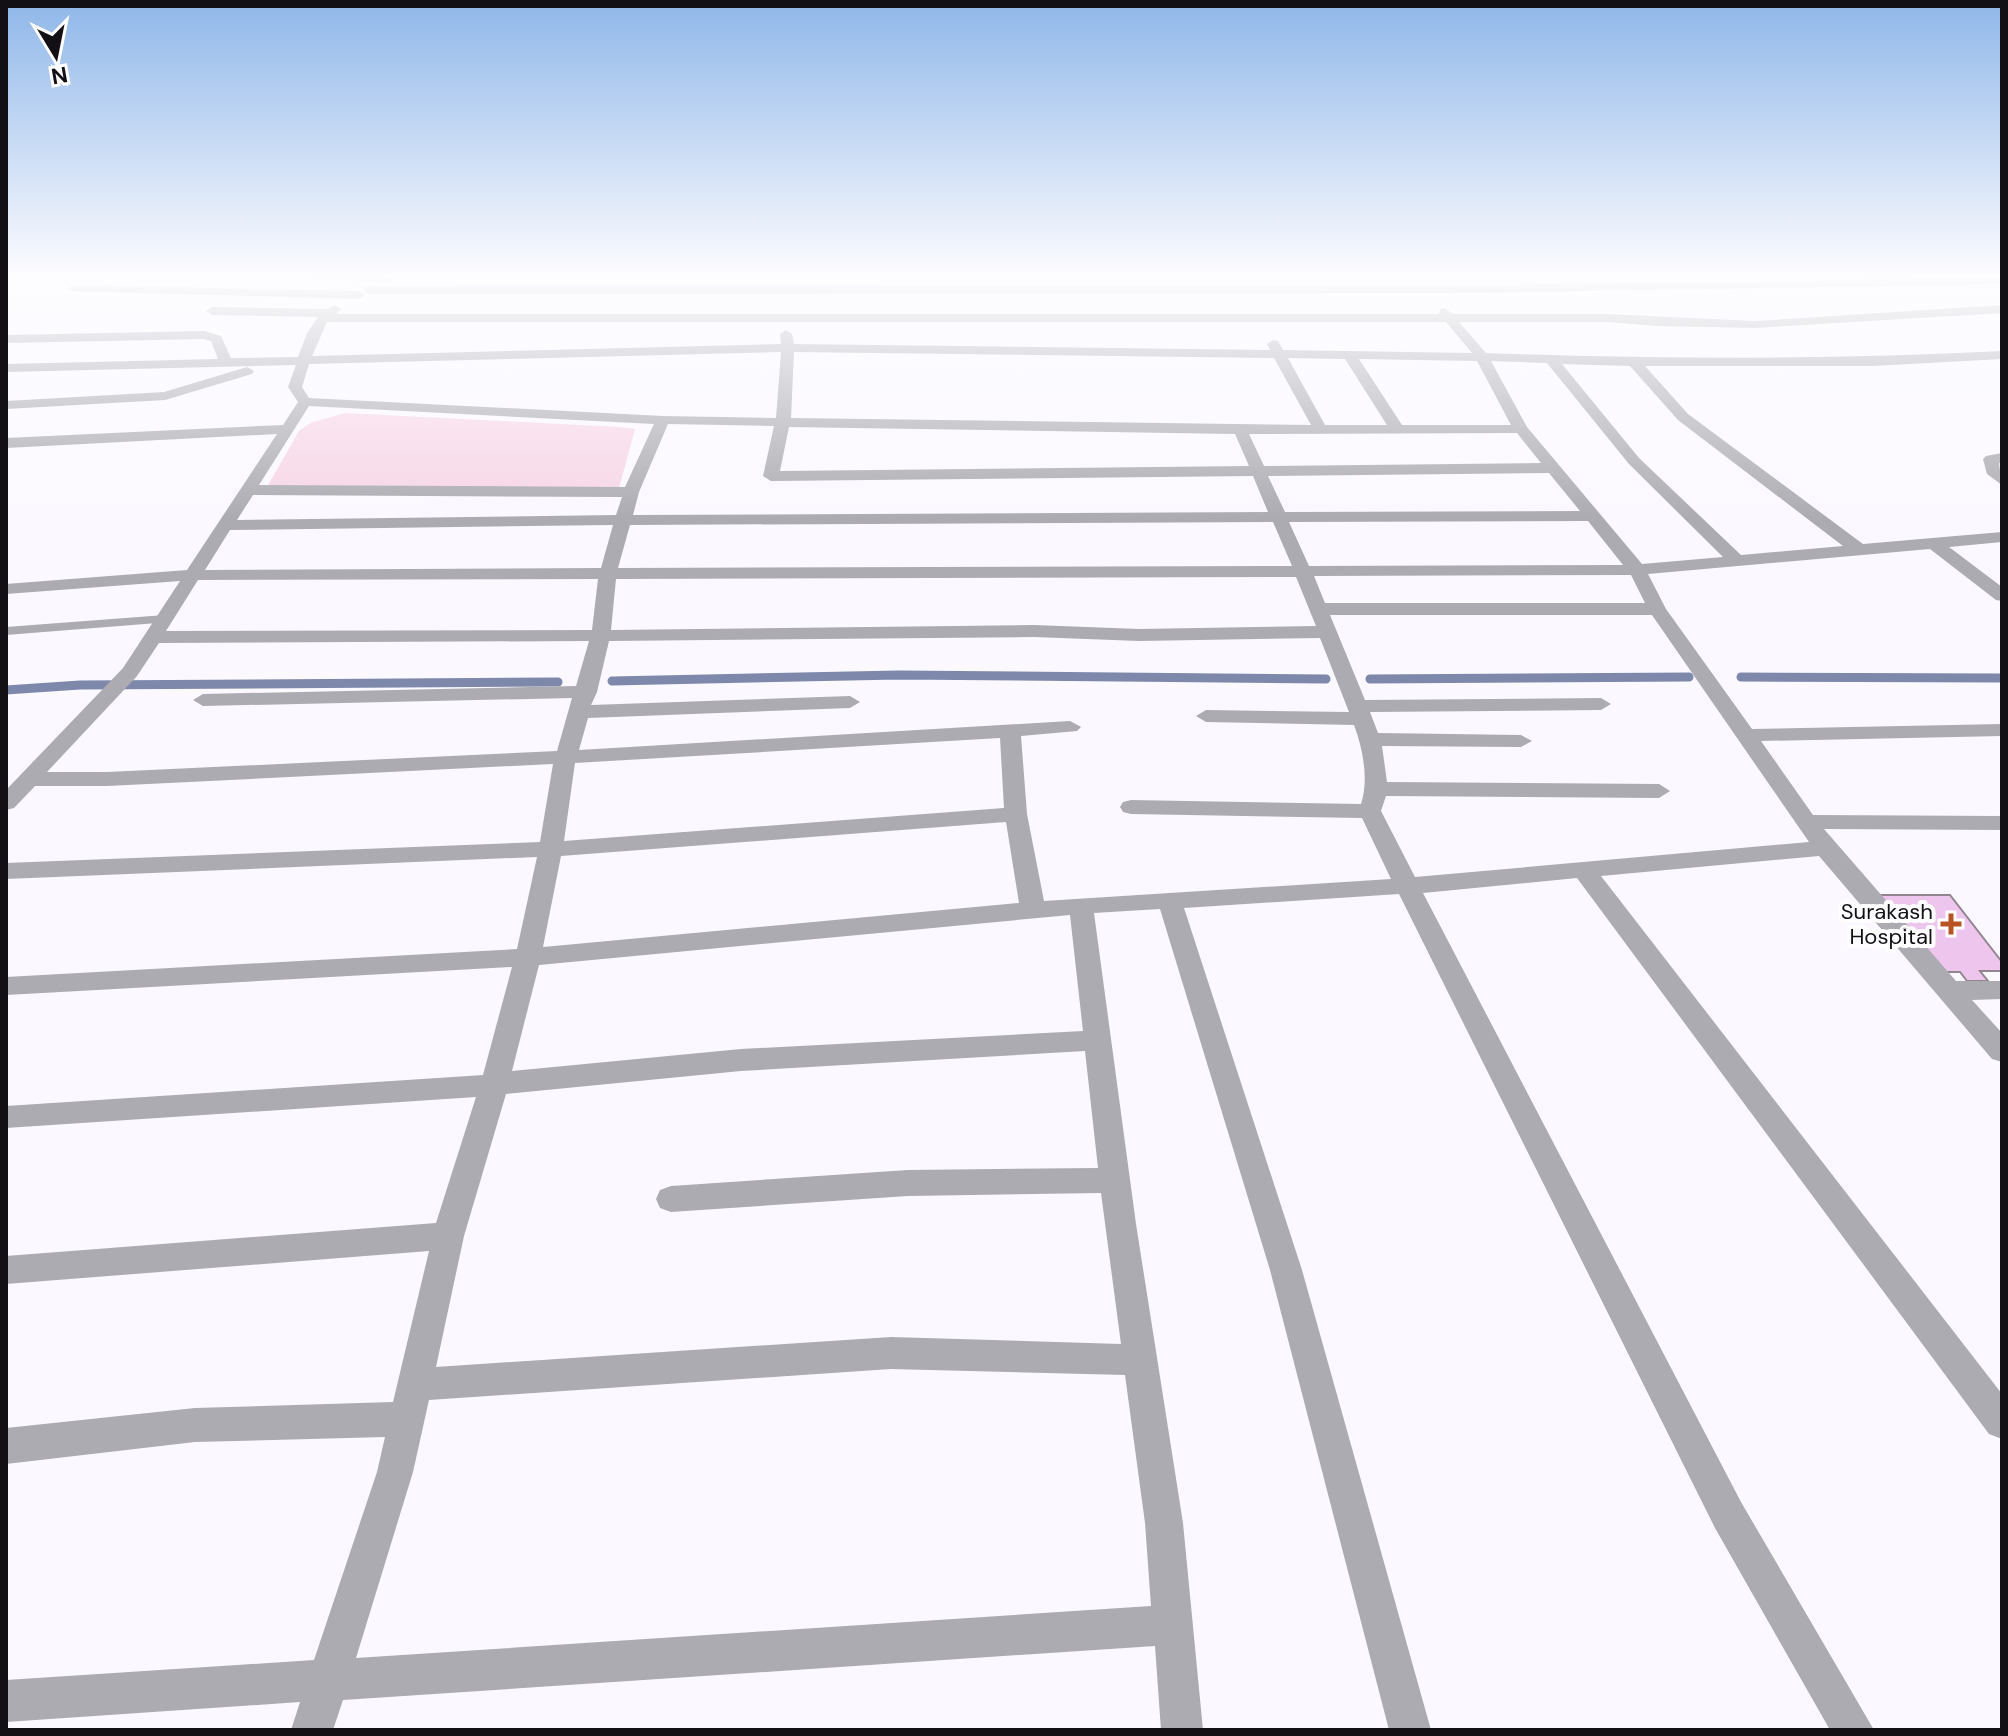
<svg xmlns="http://www.w3.org/2000/svg" width="2008" height="1736" font-family="'DM Sans',sans-serif">
<style>
.green{fill:#f7d5e6}
.lines{fill:none;stroke-linecap:round;stroke-linejoin:round}
.stream{stroke:#7d88ab;stroke-width:9}
.building{fill:#eec5ed;stroke:#918590;stroke-width:2}
.lane{fill:#ababb1;fill-rule:evenodd}
.street{fill:#ababb1;fill-rule:evenodd}
.poi-dot{fill:#b95326;stroke:#fff;stroke-width:3}
.labels{text-anchor:middle;dominant-baseline:central;stroke-width:8;stroke-linejoin:round;paint-order:stroke}
.poi-label{font-size:22px;fill:#131015;stroke:#fff;text-anchor:end}
</style>
<rect width="100%" height="100%" fill="#fbf9ff"/>
<polygon class="green" points="345,413 619,427 635,429 619,488 267,487 299,431 310,423"/>
<g class="lines">
<g class="stream">
<polyline points="1741,677 2002,678"/>
<polyline points="1370,679 1689,677"/>
<polyline points="612,681 899,675 1326,679"/>
<polyline points="6,690 80,685 558,682"/>
</g>
</g>
<polygon class="building" points="1879,895 1950,895 2002,962 2002,971 1980,971 1988,981 1967,981 1960,972 1935,972"/>
<g class="lines">
<polygon class="lane" points="165,615 172,619 170,622 6,635 6,627"/>
<g class="street">
<polygon points="313,276 379,276 394,280 388,283 319,279"/>
<polygon points="2002,278 2002,284 1472,293 369,294 363,290 369,286 1472,285"/>
<polygon points="73,285 359,291 365,295 359,299 69,291 67,289"/>
<path d="M335 305 341 309 336 314H1439L1440 309 1444 308 1453 314H1608L1755 321 2002 305V313L1755 328 1657 326 1608 322H1459L1486 353C1658 359 1830 360 2002 351V359L1873 366H1645L1688 414 1863 544 2002 532V542L1949 547 2002 587V601L1996 600 1930 549 1648 574 1666 609 1752 729 2002 724V736L1761 741 1813 815 2002 816V830L1824 829 1956 981H2002V999L1972 1000 2002 1033V1062L1992 1059 1819 856 1601 876 2002 1394V1439L1989 1434 1577 878 1423 893 1741 1502 1874 1730H1830L1715 1528 1399 894 1184 908 1302 1270 1431 1730H1389L1270 1270 1160 909 1094 913 1136 1224 1183 1523 1203 1730H1161L1155 1646 343 1700 333 1730H291L300 1702 6 1722V1680L314 1660 377 1472 385 1437 195 1442 6 1464V1428L195 1408 393 1402 429 1251 6 1284V1256L436 1223 476 1097 6 1128V1106L483 1075 512 967 6 995V977L517 949 537 857 6 879V863L540 842 553 764 107 786H35L14 808 6 810V790L123 668 180 581 6 594V584L187 570 277 434 6 448V438L283 425 298 402 288 387 296 365 6 372V364L218 359 211 341 203 339 6 343V335L204 331 221 336 231 358 298 357 307 333 318 317 212 315 206 311 212 307 327 309ZM327 322H1446L1472 353 1283 350 1278 341 1273 340 1267 344 1270 350 794 344 792 334 786 330 780 334 781 344 312 356ZM781 352 776 418 663 416 309 398 302 387 309 364ZM794 352 1274 358 1311 425 791 418ZM1288 358 1345 359 1387 425H1325ZM1359 359 1477 361 1511 425H1402ZM1491 361 1547 363 1629 464 1723 557 1642 564 1527 427ZM1562 364 1630 366 1678 420 1843 546 1741 555 1639 458ZM309 406 654 424 625 487 259 485ZM668 424 774 426 763 476 771 481 1253 476 1268 512 633 515 639 492ZM789 427 1235 434 1249 466 780 471ZM1517 433 1541 463 1264 466 1249 434ZM1549 473 1580 511 1285 512 1268 476ZM253 495 622 497 616 515 237 520ZM1588 521 1623 565 1309 566 1289 522ZM1273 522 1292 566 618 568 630 525ZM613 525 601 568 205 570 230 530ZM1631 575 1645 603H1325L1314 576ZM1296 577 1316 626 1139 629 1034 625 611 630 616 579ZM598 579 592 630 166 631 198 580ZM1330 615H1652L1809 842 1415 877 1381 811 1386 796 1659 798 1670 791 1659 784 1387 782 1382 746 1521 747 1532 741 1521 735 1378 733 1370 712 1601 710 1611 704 1601 698 1365 700ZM1034 637 1139 641 1320 638 1349 712 1206 710 1196 716 1206 722 1354 725C1363 749 1369 780 1361 804L1131 800 1123 802 1120 807 1123 812 1131 814 1362 818 1391 879 1044 901 1027 814 1021 736 1077 731 1081 727 1070 721 579 750 588 718 850 708 860 702 850 696 591 705 597 692 609 641ZM589 641 576 686 203 694 193 700 203 706 572 698 557 751 107 772H47L137 676 159 643ZM1000 738 1004 808 564 841 575 763ZM1006 822 1019 903 543 947 561 856ZM1070 915 1083 1031 741 1049 512 1071 539 965ZM1085 1051 1098 1168 908 1170 671 1186 660 1190 656 1199 660 1208 671 1212 908 1196 1101 1193 1121 1344 891 1337 436 1367 464 1236 506 1094 741 1071ZM891 1369 1125 1375 1145 1523 1151 1606 356 1658 413 1472 429 1400Z"/>
<polygon points="247,367 254,371 252,374 165,400 6,409 6,401 164,392"/>
<polygon points="2002,453 2002,463 1999,463 2002,485 1987,474 1983,459 1986,456"/>
</g>
</g>
<linearGradient id="sky" x2="0" y2="1"><stop stop-color="#8fb7e9"/><stop offset="0.53" stop-color="#fdfcff"/><stop offset="1" stop-color="#fdfcff" stop-opacity="0"/></linearGradient>
<rect width="2008" height="519" fill="url(#sky)"/>
<path class="poi-dot" d="M1947 912h8v8h8v8h-8v8h-8v-8h-8v-8h8z"/>
<g class="labels">
<g class="poi-label">
<text x="1933" y="911">Surakash<tspan x="1933" dy="25">Hospital</tspan></text>
</g>
</g>
<rect width="2008" height="1736" fill="none" stroke="#131015" stroke-width="16"/>
<g transform="translate(56 56) rotate(170)" stroke="#ffffff" stroke-width="6" paint-order="stroke">
<path d="M0-6L14 30L0 20L-14 30Z" fill="#131015"/>
<text y="-12" font-size="22" font-weight="bold" text-anchor="middle" fill="#131015">N</text>
</g>
</svg>
